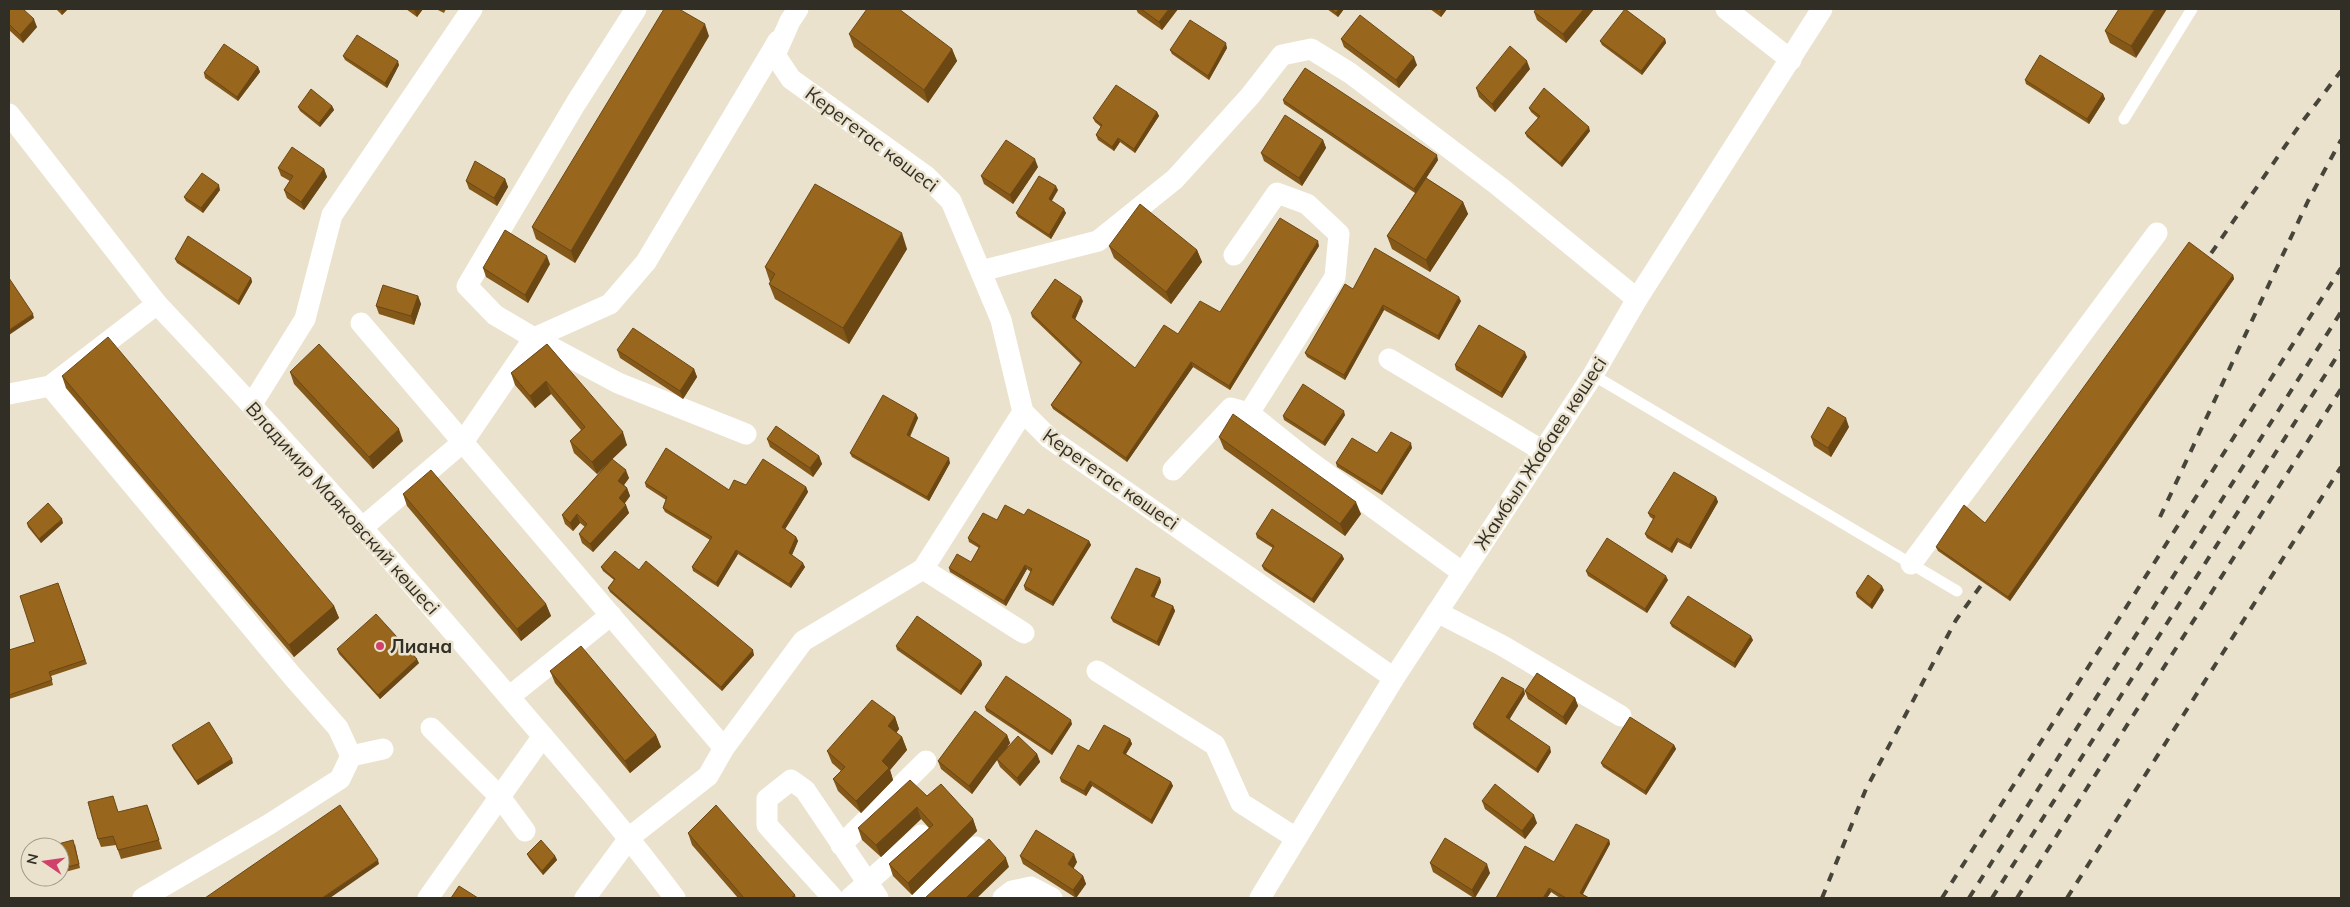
<svg xmlns="http://www.w3.org/2000/svg" width="2350" height="907" font-family="Mulish,sans-serif">
<style>
.lines{fill:none;stroke-linecap:round;stroke-linejoin:round}
.service{stroke:#fff;stroke-width:11}
.minor{stroke:#fff;stroke-width:21}
.rail{stroke:#47443a;stroke-width:4;stroke-dasharray:9 9;stroke-linecap:butt}
.wall{fill:#845819}
.shaded-wall{fill:#6b4714}
.building{fill:#99661d;stroke:#6b4714}
.poi-dot{fill:#d0426b;stroke:#eae2cd;stroke-width:2}
.labels{text-anchor:middle;dominant-baseline:central;stroke-width:5;stroke-linejoin:round;paint-order:stroke}
.street-label{font-size:19px;fill:#312e26;stroke:#eae2cd}
.poi-label{font-size:19px;font-weight:bold;fill:#312e26;stroke:#eae2cd;text-anchor:start}
</style>
<rect width="100%" height="100%" fill="#eae2cd"/>
<g class="lines">
<g class="service">
<polyline points="2124,119 2192,9"/>
<polyline points="1593,375 1957,591"/>
</g>
<g class="minor">
<polyline points="636,9 576,103 467,286 495,315 534,338 610,304 646,262 778,41"/>
<polyline points="798,9 790,21 775,55 791,79 926,176 951,201 1001,320 1023,412 1049,438 1394,678"/>
<polyline points="1726,9 1791,60"/>
<polyline points="9,114 157,304"/>
<polyline points="1234,255 1277,193 1307,204 1339,234 1335,277 1249,413"/>
<polyline points="981,271 1098,241 1175,179 1250,96 1282,55 1311,49 1350,73 1500,187 1637,299"/>
<polyline points="361,323 724,748 708,776 630,837 585,898"/>
<polyline points="1389,359 1543,451"/>
<polyline points="50,386 293,677 338,728 351,756"/>
<path d="M9 394 50 386 157 304C270 423 379 545 486 670 550 745 616 819 675 898"/>
<polyline points="252,404 305,319 332,215 472,9"/>
<polyline points="1173,470 1231,408 1249,413 1305,458 1463,573"/>
<polyline points="363,527 463,442 534,338 618,383 746,434"/>
<polyline points="1911,564 2157,233"/>
<polyline points="923,569 1024,633"/>
<polyline points="1437,612 1503,646 1621,716"/>
<polyline points="1097,671 1215,745 1241,803 1296,838"/>
<polyline points="509,697 611,615"/>
<polyline points="431,728 500,797 525,831"/>
<polyline points="724,748 803,641 923,569 1023,412"/>
<polyline points="841,845 926,761"/>
<polyline points="143,898 268,825 340,779 351,756 383,749"/>
<polyline points="428,898 543,736"/>
<polyline points="833,898 767,825 767,799 791,780 805,790 878,898"/>
<polyline points="850,898 921,835"/>
<polyline points="921,898 976,847"/>
<polyline points="1003,898 1012,891 1031,887 1052,898"/>
<polyline points="1260,898 1394,678 1593,375 1637,299 1822,9"/>
</g>
<g class="rail">
<polyline points="2201,268 2299,126 2341,71"/>
<polyline points="2160,517 2308,201 2341,140"/>
<polyline points="1822,898 1866,789 1956,620 1990,573"/>
<polyline points="1942,898 2341,268"/>
<polyline points="1969,898 2341,312"/>
<polyline points="1992,898 2341,350"/>
<polyline points="2017,898 2341,389"/>
<polyline points="2067,898 2341,467"/>
</g>
</g>
<g class="wall">
<polygon points="9,9 37,27 23,43 9,30"/>
<polygon points="56,9 68,9 62,15"/>
<polygon points="406,9 423,9 417,17"/>
<polygon points="436,9 446,9 444,13"/>
<polygon points="1136,9 1178,9 1162,30 1138,13"/>
<polygon points="1327,9 1344,9 1338,17"/>
<polygon points="1430,9 1447,9 1441,17"/>
<polygon points="1594,9 1566,43 1537,20 1534,12"/>
<polygon points="2119,9 2136,58 2110,43 2105,31"/>
<polygon points="849,34 952,49 957,61 928,103 854,47"/>
<polygon points="709,36 575,263 536,239 532,227"/>
<polygon points="1341,39 1417,65 1399,88 1344,47"/>
<polygon points="1665,39 1666,43 1642,75 1602,45 1600,41"/>
<polygon points="1227,48 1209,80 1172,54 1170,50"/>
<polygon points="343,56 399,65 387,88 345,60"/>
<polygon points="258,67 260,72 238,101 205,78 204,73"/>
<polygon points="1530,69 1495,112 1479,97 1476,88"/>
<polygon points="2025,80 2103,94 2105,99 2089,124 2026,84"/>
<polygon points="1283,100 1438,160 1426,178 1463,202 1468,214 1430,272 1392,249 1387,236 1415,193 1284,104"/>
<polygon points="332,106 334,110 320,127 300,111 298,107"/>
<polygon points="1529,108 1590,131 1562,167 1527,137 1525,133 1538,118 1531,112"/>
<polygon points="1157,112 1159,116 1135,153 1120,142 1114,151 1098,140 1096,135 1101,127 1095,122 1093,118"/>
<polygon points="1323,140 1326,148 1302,186 1264,161 1261,153"/>
<polygon points="1038,167 1013,204 984,184 981,176"/>
<polygon points="278,168 324,169 327,177 304,210 287,198 284,190 290,181 281,176"/>
<polygon points="505,179 508,187 497,206 469,189 466,181"/>
<polygon points="220,190 203,213 186,201 184,197"/>
<polygon points="1058,190 1051,201 1066,213 1051,239 1018,217 1016,213"/>
<polygon points="1109,246 1197,250 1202,262 1171,304 1114,258"/>
<polygon points="1319,246 1230,390 1193,367 1127,462 1053,409 1051,405 1080,363 1032,317 1031,313 1083,301 1075,319 1135,368 1178,334 1220,312"/>
<polygon points="907,249 849,344 775,299 769,284 770,282 765,267"/>
<polygon points="175,259 251,278 252,282 239,305 177,263"/>
<polygon points="550,264 528,303 486,277 483,268"/>
<polygon points="2233,275 2234,279 2010,601 1938,551 1936,547 1985,523"/>
<polygon points="1353,289 1461,301 1439,340 1384,310 1345,380 1307,357 1305,353"/>
<polygon points="418,296 421,304 414,325 379,314 376,306"/>
<polygon points="547,344 627,445 612,459 629,478 624,485 627,488 630,496 625,503 629,513 593,552 582,543 579,534 585,527 580,523 573,531 565,524 562,515 608,463 597,474 574,453 570,441 581,430 551,394 535,408 515,385 511,373"/>
<polygon points="617,350 694,369 697,377 683,399 620,358"/>
<polygon points="1527,357 1502,398 1456,370 1455,365"/>
<polygon points="290,372 403,441 373,469 294,384"/>
<polygon points="62,376 334,606 339,618 294,657 66,388"/>
<polygon points="916,414 918,418 910,437 950,463 929,501 852,457 850,453"/>
<polygon points="1345,415 1325,446 1284,420 1283,416"/>
<polygon points="1849,427 1831,457 1814,446 1811,437"/>
<polygon points="1219,437 1361,514 1345,536 1224,449"/>
<polygon points="767,439 819,456 822,464 813,477 770,447"/>
<polygon points="1412,448 1382,495 1337,467 1336,463 1377,453"/>
<polygon points="645,483 729,490 746,485 806,487 808,492 785,529 796,537 798,541 792,555 805,567 791,588 738,554 718,587 693,571 692,567 710,540 665,512 663,508 666,500 646,487"/>
<polygon points="403,494 546,604 551,616 521,641 407,506"/>
<polygon points="1716,497 1718,502 1691,549 1678,542 1672,553 1647,538 1645,534 1653,519 1650,517 1648,513"/>
<polygon points="1024,515 1089,541 1091,545 1053,606 1025,590 1024,586 1031,572 1027,569 1006,606 950,572 949,568 971,562 979,548 969,542 968,538 997,520"/>
<polygon points="27,523 63,523 41,543 28,527"/>
<polygon points="1256,534 1342,555 1344,559 1314,603 1264,570 1262,566 1273,548 1257,538"/>
<polygon points="601,567 639,570 754,655 722,691 610,592 608,588 614,580 603,571"/>
<polygon points="1586,571 1668,580 1647,613 1588,576"/>
<polygon points="1160,578 1161,582 1154,598 1173,606 1175,611 1159,646 1113,622 1111,618"/>
<polygon points="58,583 87,664 51,676 53,685 9,699 9,650 35,642"/>
<polygon points="1884,590 1872,609 1857,597 1856,593"/>
<polygon points="1670,623 1753,640 1735,668 1672,627"/>
<polygon points="896,646 981,661 982,665 961,695 897,650"/>
<polygon points="337,649 419,663 380,699 339,654"/>
<polygon points="550,671 656,735 661,747 630,773 555,683"/>
<polygon points="1525,691 1575,698 1578,706 1566,725 1528,699"/>
<polygon points="1525,694 1509,719 1551,752 1538,773 1474,728 1473,724"/>
<polygon points="985,707 1072,724 1052,755 986,711"/>
<polygon points="895,717 899,729 896,733 902,737 907,750 890,770 893,780 861,813 838,791 833,779 841,771 832,763 827,751"/>
<polygon points="1007,735 1010,743 1006,749 1037,754 1040,762 1020,786 1000,767 997,760 972,794 941,769 938,761"/>
<polygon points="1130,739 1132,744 1126,754 1171,782 1173,786 1152,824 1092,786 1086,796 1061,782 1060,778 1089,751"/>
<polygon points="172,745 233,763 198,785 173,749"/>
<polygon points="1674,745 1676,749 1646,795 1603,767 1601,763"/>
<polygon points="927,796 973,819 977,831 912,895 893,876 889,864 929,828 921,819 881,857 862,840 858,828"/>
<polygon points="1482,801 1537,823 1525,839 1485,809"/>
<polygon points="118,812 150,813 162,849 121,859 116,845 101,847 98,839"/>
<polygon points="688,833 795,895 796,898 738,898 692,845"/>
<polygon points="1609,840 1610,844 1583,894 1589,898 1560,898 1551,892 1547,898 1554,862"/>
<polygon points="75,844 80,868 65,872 63,868"/>
<polygon points="527,854 555,856 557,860 543,875 529,858"/>
<polygon points="1020,856 1077,862 1073,869 1083,876 1086,884 1076,898 1023,864"/>
<polygon points="1430,863 1490,873 1474,898 1433,872"/>
</g>
<g class="shaded-wall">
<polygon points="63,9 68,9 62,15 61,11"/>
<polygon points="414,9 423,9 417,17"/>
<polygon points="1169,9 1178,9 1162,30 1159,22"/>
<polygon points="1339,9 1344,9 1338,17 1336,13"/>
<polygon points="1442,9 1447,9 1441,17 1440,12"/>
<polygon points="1584,9 1594,9 1566,43 1563,34"/>
<polygon points="2155,9 2167,9 2136,58 2131,46"/>
<polygon points="34,19 37,27 23,43 20,35"/>
<polygon points="705,24 709,36 575,263 571,251"/>
<polygon points="1665,39 1666,43 1642,75 1641,71"/>
<polygon points="1226,43 1227,48 1209,80 1208,76"/>
<polygon points="952,49 957,61 928,103 924,90"/>
<polygon points="1414,57 1417,65 1399,88 1396,80"/>
<polygon points="398,61 399,65 387,88 385,83"/>
<polygon points="1527,61 1530,69 1495,112 1492,104"/>
<polygon points="258,67 260,72 238,101 237,97"/>
<polygon points="2103,94 2105,99 2089,124 2087,119"/>
<polygon points="332,106 334,110 320,127 319,123"/>
<polygon points="1157,112 1159,116 1135,153 1134,149"/>
<polygon points="1589,127 1590,131 1562,167 1560,163"/>
<polygon points="1118,138 1120,142 1114,151 1112,147"/>
<polygon points="1323,140 1326,148 1302,186 1299,178"/>
<polygon points="1437,155 1438,160 1416,194 1414,189"/>
<polygon points="1035,159 1038,167 1013,204 1010,195"/>
<polygon points="324,169 327,177 304,210 301,202"/>
<polygon points="505,179 508,187 497,206 494,198"/>
<polygon points="219,185 220,190 203,213 201,208"/>
<polygon points="1056,186 1058,190 1050,204 1049,199"/>
<polygon points="1463,202 1468,214 1430,272 1426,260"/>
<polygon points="1064,209 1066,213 1051,239 1049,235"/>
<polygon points="902,233 907,249 849,344 843,328"/>
<polygon points="1318,241 1319,246 1230,390 1229,386"/>
<polygon points="1197,250 1202,262 1171,304 1166,292"/>
<polygon points="547,256 550,264 528,303 525,295"/>
<polygon points="2233,275 2234,279 2010,601 2008,597"/>
<polygon points="251,278 252,282 239,305 238,301"/>
<polygon points="418,296 421,304 414,325 411,316"/>
<polygon points="1081,297 1083,301 1074,322 1072,317"/>
<polygon points="1459,297 1461,301 1439,340 1438,336"/>
<polygon points="1383,305 1384,310 1345,380 1344,375"/>
<polygon points="33,314 34,318 9,335 9,330"/>
<polygon points="1525,352 1527,357 1502,398 1501,393"/>
<polygon points="1191,362 1193,367 1127,462 1126,458"/>
<polygon points="694,369 697,377 683,399 680,391"/>
<polygon points="546,381 551,394 535,408 530,396"/>
<polygon points="1344,411 1345,415 1325,446 1323,442"/>
<polygon points="916,414 918,418 908,439 907,435"/>
<polygon points="1846,418 1849,427 1831,457 1828,448"/>
<polygon points="399,429 403,441 373,469 369,457"/>
<polygon points="623,432 627,445 597,474 592,462"/>
<polygon points="1411,443 1412,448 1382,495 1381,491"/>
<polygon points="819,456 822,464 813,477 810,468"/>
<polygon points="949,458 950,463 929,501 927,497"/>
<polygon points="626,470 629,478 621,489 618,481"/>
<polygon points="806,487 808,492 784,531 782,527"/>
<polygon points="627,488 630,496 622,507 619,498"/>
<polygon points="1716,497 1718,502 1691,549 1689,545"/>
<polygon points="1356,502 1361,514 1345,536 1340,524"/>
<polygon points="626,505 629,513 593,552 590,544"/>
<polygon points="577,514 580,523 573,531 570,523"/>
<polygon points="62,519 63,523 41,543 39,539"/>
<polygon points="796,537 798,541 791,557 789,553"/>
<polygon points="1677,538 1678,542 1672,553 1670,549"/>
<polygon points="1089,541 1091,545 1053,606 1052,602"/>
<polygon points="736,550 738,554 718,587 716,583"/>
<polygon points="1342,555 1344,559 1314,603 1312,599"/>
<polygon points="803,563 805,567 791,588 789,584"/>
<polygon points="1025,565 1027,569 1006,606 1004,601"/>
<polygon points="1666,576 1668,580 1647,613 1645,609"/>
<polygon points="1160,578 1161,582 1153,601 1151,596"/>
<polygon points="1882,586 1884,590 1872,609 1870,605"/>
<polygon points="546,604 551,616 521,641 517,629"/>
<polygon points="334,606 339,618 294,657 289,645"/>
<polygon points="1173,606 1175,611 1159,646 1157,642"/>
<polygon points="1751,636 1753,640 1735,668 1734,663"/>
<polygon points="753,650 754,655 722,691 721,687"/>
<polygon points="417,659 419,663 380,699 378,695"/>
<polygon points="981,661 982,665 961,695 960,691"/>
<polygon points="1524,689 1525,694 1508,722 1506,717"/>
<polygon points="1575,698 1578,706 1566,725 1563,717"/>
<polygon points="895,717 899,729 892,739 888,726"/>
<polygon points="1071,720 1072,724 1052,755 1050,751"/>
<polygon points="656,735 661,747 630,773 625,761"/>
<polygon points="1007,735 1010,743 998,760 997,759 997,760 972,794 969,786"/>
<polygon points="902,737 907,750 890,770 893,780 861,813 856,801 882,761"/>
<polygon points="1130,739 1132,744 1124,757 1123,753"/>
<polygon points="1674,745 1676,749 1646,795 1645,791"/>
<polygon points="1550,747 1551,752 1538,773 1536,769"/>
<polygon points="1037,754 1040,762 1020,786 1017,778"/>
<polygon points="232,759 233,763 198,785 196,781"/>
<polygon points="1090,781 1092,786 1086,796 1084,791"/>
<polygon points="1171,782 1173,786 1152,824 1151,820"/>
<polygon points="917,807 921,819 881,857 876,845"/>
<polygon points="1534,815 1537,823 1525,839 1522,831"/>
<polygon points="973,819 977,831 912,895 908,883"/>
<polygon points="1609,840 1610,844 1581,897 1580,893"/>
<polygon points="1074,854 1077,862 1071,873 1068,864"/>
<polygon points="555,856 557,860 543,875 542,871"/>
<polygon points="1006,858 1009,867 977,898 966,898"/>
<polygon points="378,860 379,864 330,898 322,898"/>
<polygon points="1487,864 1490,873 1475,898 1472,890"/>
<polygon points="1083,876 1086,884 1076,898 1073,890"/>
<polygon points="1549,888 1551,892 1547,898 1543,898"/>
</g>
<g class="building">
<polygon points="9,9 23,9 34,19 20,35 9,24"/>
<polygon points="664,9 679,9 705,24 571,251 532,227"/>
<polygon points="867,9 899,9 952,49 924,90 849,34"/>
<polygon points="1141,9 1169,9 1159,22"/>
<polygon points="1331,9 1339,9 1336,13"/>
<polygon points="1434,9 1442,9 1440,12"/>
<polygon points="1536,9 1584,9 1563,34 1534,12"/>
<polygon points="1625,9 1665,39 1641,71 1600,41"/>
<polygon points="2119,9 2155,9 2131,46 2105,31"/>
<polygon points="1360,15 1414,57 1396,80 1341,39"/>
<polygon points="1190,20 1226,43 1208,76 1170,50"/>
<polygon points="357,35 398,61 385,83 343,56"/>
<polygon points="224,44 258,67 237,97 204,73"/>
<polygon points="1510,46 1527,61 1492,104 1476,88"/>
<polygon points="2040,55 2103,94 2087,119 2025,80"/>
<polygon points="1305,68 1437,155 1414,189 1283,100"/>
<polygon points="1116,85 1157,112 1134,149 1118,138 1112,147 1096,135 1102,125 1093,118"/>
<polygon points="1544,88 1589,127 1560,163 1525,133 1540,116 1529,108"/>
<polygon points="311,89 332,106 319,123 298,107"/>
<polygon points="1285,115 1323,140 1299,178 1261,153"/>
<polygon points="1006,140 1035,159 1010,195 981,176"/>
<polygon points="292,147 324,169 301,202 284,190 293,176 278,168"/>
<polygon points="475,161 505,179 494,198 466,181"/>
<polygon points="202,173 219,185 201,208 184,197"/>
<polygon points="1039,176 1056,186 1049,199 1064,209 1049,235 1016,213"/>
<polygon points="1426,178 1463,202 1426,260 1387,236"/>
<polygon points="815,184 902,233 843,328 769,284 775,274 765,267"/>
<polygon points="1140,204 1197,250 1166,292 1109,246"/>
<polygon points="1280,218 1318,241 1229,386 1191,362 1126,458 1051,405 1082,362 1031,313 1055,279 1081,297 1072,317 1135,368 1164,325 1178,334 1200,301 1220,312"/>
<polygon points="505,230 547,256 525,295 483,268"/>
<polygon points="188,236 251,278 238,301 175,259"/>
<polygon points="2189,242 2233,275 2008,597 1936,547 1964,505 1985,523"/>
<polygon points="1375,248 1459,297 1438,336 1383,305 1344,375 1305,353 1345,284 1353,289"/>
<polygon points="9,278 33,314 9,330"/>
<polygon points="383,285 418,296 411,316 376,306"/>
<polygon points="1479,325 1525,352 1501,393 1455,365"/>
<polygon points="633,328 694,369 680,391 617,350"/>
<polygon points="108,337 334,606 289,645 62,376"/>
<polygon points="319,344 399,429 369,457 290,372"/>
<polygon points="547,344 623,432 592,462 570,441 585,427 546,381 530,396 511,373"/>
<polygon points="1303,384 1344,411 1323,442 1283,416"/>
<polygon points="883,395 916,414 907,435 949,458 927,497 850,453"/>
<polygon points="1828,407 1846,418 1828,448 1811,437"/>
<polygon points="1233,414 1356,502 1340,524 1219,437"/>
<polygon points="776,426 819,456 810,468 767,439"/>
<polygon points="1391,432 1411,443 1381,491 1336,463 1352,438 1377,453"/>
<polygon points="666,448 729,490 734,480 746,485 763,459 806,487 782,527 796,537 789,553 803,563 789,584 736,550 716,583 692,567 712,537 663,508 667,497 645,483"/>
<polygon points="612,459 626,470 618,481 627,488 619,498 626,505 590,544 579,534 587,524 577,514 570,523 562,515"/>
<polygon points="431,470 546,604 517,629 403,494"/>
<polygon points="1674,472 1716,497 1689,545 1677,538 1670,549 1645,534 1655,516 1648,513"/>
<polygon points="48,503 62,519 39,539 27,523"/>
<polygon points="1005,505 1024,515 1028,509 1089,541 1052,602 1024,586 1032,569 1025,565 1004,601 949,568 957,554 971,562 980,546 968,538 983,513 997,520"/>
<polygon points="1272,509 1342,555 1312,599 1262,566 1274,546 1256,534"/>
<polygon points="1607,538 1666,576 1645,609 1586,571"/>
<polygon points="615,551 639,570 646,561 753,650 721,687 608,588 615,579 601,567"/>
<polygon points="1136,568 1160,578 1151,596 1173,606 1157,642 1111,618"/>
<polygon points="1868,575 1882,586 1870,605 1856,593"/>
<polygon points="58,583 85,660 49,672 52,680 9,695 9,650 35,642 20,596"/>
<polygon points="1688,596 1751,636 1734,663 1670,623"/>
<polygon points="376,614 417,659 378,695 337,649"/>
<polygon points="917,616 981,661 960,691 896,646"/>
<polygon points="581,646 656,735 625,761 550,671"/>
<polygon points="1537,673 1575,698 1563,717 1525,691"/>
<polygon points="1006,676 1071,720 1050,751 985,707"/>
<polygon points="1502,677 1524,689 1506,717 1550,747 1536,769 1473,724"/>
<polygon points="872,700 895,717 888,726 902,737 882,761 889,768 856,801 833,779 845,767 827,751"/>
<polygon points="975,711 1007,735 969,786 938,761"/>
<polygon points="1630,717 1674,745 1645,791 1601,763"/>
<polygon points="209,722 232,759 196,781 172,745"/>
<polygon points="1104,725 1130,739 1123,753 1171,782 1151,820 1090,781 1084,791 1060,778 1078,745 1089,751"/>
<polygon points="1018,736 1037,754 1017,778 997,759"/>
<polygon points="910,780 927,796 941,784 973,819 908,883 889,864 933,825 917,807 876,845 858,828"/>
<polygon points="1495,784 1534,815 1522,831 1482,801"/>
<polygon points="113,796 118,812 147,805 159,840 118,850 113,836 98,839 88,802"/>
<polygon points="340,805 378,860 322,898 205,898"/>
<polygon points="716,805 795,895 791,898 744,898 688,833"/>
<polygon points="1576,824 1609,840 1580,893 1589,898 1566,898 1549,888 1543,898 1496,898 1525,846 1554,862"/>
<polygon points="1036,830 1074,854 1068,864 1083,876 1073,890 1020,856"/>
<polygon points="1445,838 1487,864 1472,890 1430,863"/>
<polygon points="989,839 1006,858 966,898 925,898"/>
<polygon points="73,840 79,864 63,868 60,853 60,847 59,847 58,844"/>
<polygon points="541,840 555,856 542,871 527,854"/>
<polygon points="459,886 478,898 451,898"/>
</g>
<circle class="poi-dot" cx="380" cy="646" r="5"/>
<g class="labels">
<g class="street-label">
<text transform="translate(872 139) rotate(37)">Керегетас көшесі</text>
<text transform="translate(1540 453) rotate(-57)">Жамбыл Жабаев көшесі</text>
<text transform="translate(1111 479) rotate(35)">Керегетас көшесі</text>
<text transform="translate(343 508) rotate(48)">Владимир Маяковский көшесі</text>
</g>
<g class="poi-label">
<text x="390" y="646">Лиана</text>
</g>
</g>
<rect width="2350" height="907" fill="none" stroke="#312e26" stroke-width="20"/>
<g transform="translate(45 862) rotate(283)"><circle r="24" fill="#eae2cd" stroke="#a09a8a"/>
<path d="M0-4L9 19L0 12L-9 19Z" fill="#d0426b"/>
<text y="-8" font-size="14" font-weight="bold" text-anchor="middle" fill="#312e26">N</text>
</g>
</svg>
